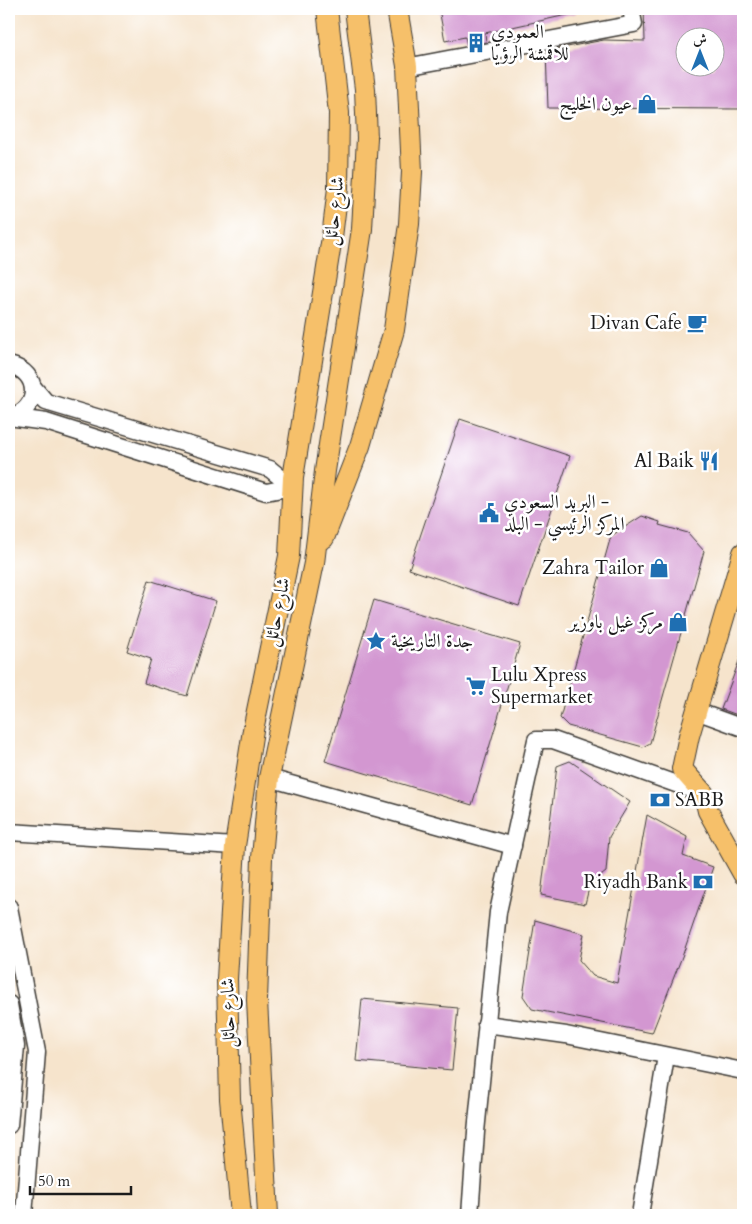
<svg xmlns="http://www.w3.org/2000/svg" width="752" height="1224" font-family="Cardo,Amiri,serif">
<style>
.building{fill:#d397d1;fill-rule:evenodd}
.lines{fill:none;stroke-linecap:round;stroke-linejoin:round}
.minor-casing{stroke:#3d3a36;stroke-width:19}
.major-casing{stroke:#3d3a36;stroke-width:22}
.minor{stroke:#fff;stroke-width:16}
.major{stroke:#f6c06b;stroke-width:20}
.labels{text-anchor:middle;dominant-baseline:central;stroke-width:5;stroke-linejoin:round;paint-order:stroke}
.poi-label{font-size:19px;fill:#1c1c1c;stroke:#fff;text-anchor:end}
.street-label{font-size:19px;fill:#1c1c1c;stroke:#fff}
</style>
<rect width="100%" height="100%" fill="#fff"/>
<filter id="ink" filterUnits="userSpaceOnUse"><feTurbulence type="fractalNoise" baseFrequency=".02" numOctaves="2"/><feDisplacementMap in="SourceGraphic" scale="10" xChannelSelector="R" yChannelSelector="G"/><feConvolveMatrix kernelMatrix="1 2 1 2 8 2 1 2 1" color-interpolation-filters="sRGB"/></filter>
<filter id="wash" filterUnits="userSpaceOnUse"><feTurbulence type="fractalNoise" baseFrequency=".0096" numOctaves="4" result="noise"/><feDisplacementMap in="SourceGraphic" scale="20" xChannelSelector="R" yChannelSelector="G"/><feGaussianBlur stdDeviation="1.12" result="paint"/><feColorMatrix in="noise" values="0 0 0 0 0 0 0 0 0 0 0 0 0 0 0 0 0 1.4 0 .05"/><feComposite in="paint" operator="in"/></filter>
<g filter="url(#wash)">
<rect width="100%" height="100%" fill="#f6e4cc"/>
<g id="blocks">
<g class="building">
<polygon points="439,9 575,9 576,13 485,33 486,42 467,45 465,37 445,41"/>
<path d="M644 9H743V109L548 108 546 51 604 40 645 41ZM684 38H714V68H684Z"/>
<polygon points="460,419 570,456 519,606 409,569"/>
<polygon points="642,516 660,522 659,525 688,533 704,551 650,743 643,747 568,726 560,718 611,536"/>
<polygon points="149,580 216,601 187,696 144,683 151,659 127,651"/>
<polygon points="374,600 520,644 472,805 325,761"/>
<polygon points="742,653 743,653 743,717 721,709"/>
<polygon points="570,761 630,802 609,837 606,872 590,884 585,904 541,895 557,766"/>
<polygon points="647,815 687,837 683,856 713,867 683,954 652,1033 532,1009 523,996 535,920 584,934 579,960 593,976 617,983"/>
<polygon points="362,999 458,1008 452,1070 356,1061"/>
</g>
</g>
</g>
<g filter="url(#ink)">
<use href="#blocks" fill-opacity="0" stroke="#3d3a36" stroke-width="1"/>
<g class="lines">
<defs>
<g id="minor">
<polyline points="406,67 634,24 631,9"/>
<path d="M9 365C41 372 41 410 9 417"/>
<polyline points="33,387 46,402 270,469 292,487"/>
<polyline points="9,417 46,422 266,492 292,487"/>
<polyline points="696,711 743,728"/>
<polyline points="269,778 513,846"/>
<polyline points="9,832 235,846"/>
<polyline points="9,907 37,1052 24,1215"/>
<polyline points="9,1004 16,1046 9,1125"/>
<polyline points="486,1024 566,1035 743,1071"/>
<polyline points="470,1215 476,1132 498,912 536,740 553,740 704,794"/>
<polyline points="640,1215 666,1056"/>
</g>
<g id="major">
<polyline points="324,538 360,446 394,330 409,224 412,172 407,66 397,9"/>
<polyline points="743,553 689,736 682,769 704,794 708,811 743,874"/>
<polyline points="241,1215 230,1099 227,979 235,846 253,730 289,556 293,478 332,237 338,188 339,113 327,9"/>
<polyline points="268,1215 257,1000 262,858 269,778 314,563 325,471 362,229 367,138 365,89 355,9"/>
</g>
</defs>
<use href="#minor" class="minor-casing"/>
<use href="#major" class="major-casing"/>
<use href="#minor" class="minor"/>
<use href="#major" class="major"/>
</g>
</g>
<defs>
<symbol id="building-bare" viewBox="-9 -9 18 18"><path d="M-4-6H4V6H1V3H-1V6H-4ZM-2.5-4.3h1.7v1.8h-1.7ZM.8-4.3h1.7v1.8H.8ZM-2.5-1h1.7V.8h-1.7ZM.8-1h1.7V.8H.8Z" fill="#1f6fb2" stroke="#fff" stroke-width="2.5" paint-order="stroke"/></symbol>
<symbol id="shop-bare" viewBox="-9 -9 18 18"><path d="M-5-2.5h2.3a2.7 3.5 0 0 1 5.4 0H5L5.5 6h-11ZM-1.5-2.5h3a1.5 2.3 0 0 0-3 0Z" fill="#1f6fb2" stroke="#fff" stroke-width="2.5" paint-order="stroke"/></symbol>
<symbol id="cafe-bare" viewBox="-9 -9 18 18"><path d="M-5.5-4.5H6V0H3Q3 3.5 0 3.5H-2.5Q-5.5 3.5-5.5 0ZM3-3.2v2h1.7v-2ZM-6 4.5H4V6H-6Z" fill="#1f6fb2" stroke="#fff" stroke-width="2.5" paint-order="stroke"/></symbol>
<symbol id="restaurant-bare" viewBox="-9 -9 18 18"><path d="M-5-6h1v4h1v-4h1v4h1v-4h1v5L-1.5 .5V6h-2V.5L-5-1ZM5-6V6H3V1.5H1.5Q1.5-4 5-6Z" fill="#1f6fb2" stroke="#fff" stroke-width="2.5" paint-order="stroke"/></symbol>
<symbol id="civic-bare" viewBox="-9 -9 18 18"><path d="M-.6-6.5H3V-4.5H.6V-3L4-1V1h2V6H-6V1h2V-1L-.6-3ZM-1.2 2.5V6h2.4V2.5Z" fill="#1f6fb2" stroke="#fff" stroke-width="2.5" paint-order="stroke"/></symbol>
<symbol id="sight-bare" viewBox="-9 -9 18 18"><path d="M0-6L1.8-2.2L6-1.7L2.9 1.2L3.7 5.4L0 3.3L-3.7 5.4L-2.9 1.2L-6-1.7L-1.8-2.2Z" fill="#1f6fb2" stroke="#fff" stroke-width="2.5" paint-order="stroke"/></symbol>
<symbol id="supermarket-bare" viewBox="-9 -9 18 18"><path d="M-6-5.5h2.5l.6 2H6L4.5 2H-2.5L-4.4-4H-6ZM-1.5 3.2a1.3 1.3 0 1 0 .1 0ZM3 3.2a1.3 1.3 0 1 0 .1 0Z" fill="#1f6fb2" stroke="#fff" stroke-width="2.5" paint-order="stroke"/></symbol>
<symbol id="bank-bare" viewBox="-9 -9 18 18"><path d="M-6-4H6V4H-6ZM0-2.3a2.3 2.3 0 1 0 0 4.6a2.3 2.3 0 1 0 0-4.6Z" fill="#1f6fb2" stroke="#fff" stroke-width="2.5" paint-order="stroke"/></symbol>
</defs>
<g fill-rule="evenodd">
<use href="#building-bare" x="462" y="29" width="28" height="28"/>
<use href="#shop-bare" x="633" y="90" width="28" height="28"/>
<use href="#cafe-bare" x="683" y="309" width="28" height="28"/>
<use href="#restaurant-bare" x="695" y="447" width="28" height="28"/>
<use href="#civic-bare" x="475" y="499" width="28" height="28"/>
<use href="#shop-bare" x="645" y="554" width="28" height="28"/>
<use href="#shop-bare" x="664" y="608" width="28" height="28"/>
<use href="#sight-bare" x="362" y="627" width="28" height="28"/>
<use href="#supermarket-bare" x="462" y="672" width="28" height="28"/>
<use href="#bank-bare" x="646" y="786" width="28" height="28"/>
<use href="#bank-bare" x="689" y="868" width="28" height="28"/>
</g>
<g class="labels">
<g class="poi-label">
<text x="491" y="32" text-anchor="start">العمودي<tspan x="491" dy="22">للاقمشة الرؤيا</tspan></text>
<text x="632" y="104">عيون الخليج</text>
<text x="682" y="323">Divan Cafe</text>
<text x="694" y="461">Al Baik</text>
<text x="504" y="502" text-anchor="start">البريد السعودي -<tspan x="504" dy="22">المركز الرئيسي - البلد</tspan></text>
<text x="644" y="568">Zahra Tailor</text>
<text x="663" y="622">مركز غيل باوزير</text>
<text x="391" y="641" text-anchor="start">جدة التاريخية</text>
<text x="491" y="675" text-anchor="start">Lulu Xpress<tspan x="491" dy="22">Supermarket</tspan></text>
<text x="675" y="800" text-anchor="start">SABB</text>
<text x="688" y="882">Riyadh Bank</text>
</g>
<g class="street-label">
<text transform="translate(334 211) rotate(-84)">شارع حائل</text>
<text transform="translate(277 612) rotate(-79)">شارع حائل</text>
<text transform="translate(228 1013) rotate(-91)">شارع حائل</text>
</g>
</g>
<rect width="752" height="1224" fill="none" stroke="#fff" stroke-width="30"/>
<g transform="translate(700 52)"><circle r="24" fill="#ffffff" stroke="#a4a4a4"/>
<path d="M0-4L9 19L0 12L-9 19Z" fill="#1f6fb2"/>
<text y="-8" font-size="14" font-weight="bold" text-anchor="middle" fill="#1c1c1c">ش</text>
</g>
<path d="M30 1186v8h101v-8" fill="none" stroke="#1c1c1c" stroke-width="2.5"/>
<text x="38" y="1186" font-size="15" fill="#1c1c1c" stroke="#ffffff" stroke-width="4" paint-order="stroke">50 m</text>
</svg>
